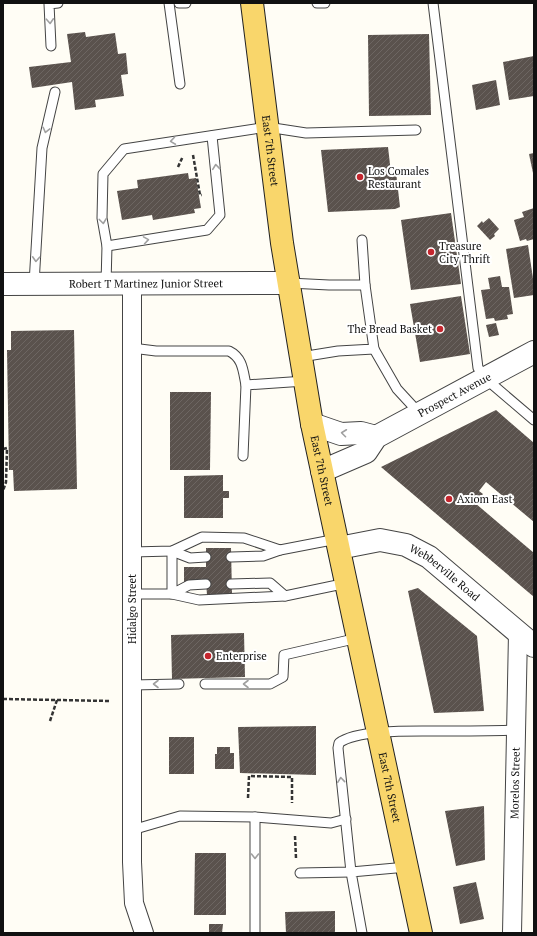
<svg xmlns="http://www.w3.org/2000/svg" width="537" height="936" font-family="'PT Serif',serif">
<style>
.building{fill:url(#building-hatch)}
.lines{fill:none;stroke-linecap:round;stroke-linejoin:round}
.service-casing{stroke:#444;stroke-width:11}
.minor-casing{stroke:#444;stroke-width:20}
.tertiary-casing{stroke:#444;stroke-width:24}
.primary-casing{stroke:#222;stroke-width:24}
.path{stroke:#333;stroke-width:2.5;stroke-dasharray:4 2;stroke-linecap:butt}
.service{stroke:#fff;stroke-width:9}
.minor{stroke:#fff;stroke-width:18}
.tertiary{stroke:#fff;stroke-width:22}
.primary{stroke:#f9d66b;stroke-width:22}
.oneway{stroke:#a0a0a0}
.poi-dot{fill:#c4262e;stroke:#fff;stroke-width:1.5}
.labels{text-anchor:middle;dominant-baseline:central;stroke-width:4;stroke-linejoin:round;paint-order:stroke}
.street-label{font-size:11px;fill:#111;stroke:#fff}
.poi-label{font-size:11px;fill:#111;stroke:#fff;text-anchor:start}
</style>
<defs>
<pattern id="building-hatch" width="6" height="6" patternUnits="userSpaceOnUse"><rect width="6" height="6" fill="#5a524d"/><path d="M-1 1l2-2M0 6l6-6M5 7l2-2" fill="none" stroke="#6d6662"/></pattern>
</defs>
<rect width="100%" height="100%" fill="#fffdf5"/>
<g class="building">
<polygon points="85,32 86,37 115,33 118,54 126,53 128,74 121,75 124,96 95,100 96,107 75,110 72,82 32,88 29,67 71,62 67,34"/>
<polygon points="429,34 431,115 369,116 368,35"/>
<polygon points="534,56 534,96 509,100 503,62"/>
<polygon points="496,80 500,105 476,110 472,85"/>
<polygon points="388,147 391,173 396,172 400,207 395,209 328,212 321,150"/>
<polygon points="534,153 534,173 533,173 529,154"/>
<polygon points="188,173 189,179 196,178 201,208 194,209 195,213 153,220 152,215 122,220 117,191 138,188 137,180"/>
<polygon points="534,208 534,239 527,241 526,239 520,241 514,220 524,217 522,212"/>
<polygon points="451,213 461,284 411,290 401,220"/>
<polygon points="489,218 499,229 494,234 495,236 490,240 477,226 482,221 483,223"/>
<polygon points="528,245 534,285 534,295 514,298 506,249"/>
<polygon points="500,276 502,287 509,287 513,314 507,315 508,319 495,321 494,318 486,319 481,290 490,289 488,278"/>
<polygon points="461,296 470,354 420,362 410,304"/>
<polygon points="496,323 499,335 489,337 486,325"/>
<polygon points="74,330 77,489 14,491 13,470 9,470 7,350 11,350 11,331"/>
<polygon points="170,392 211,392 210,470 170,470"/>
<polygon points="496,410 534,443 534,522 486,482 479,491 483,494 475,503 534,553 534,597 381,467"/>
<polygon points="223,475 223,491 229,491 229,498 223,498 223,518 184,518 184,476"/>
<polygon points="206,548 231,548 232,594 207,595 206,582 184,583 184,567 206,567"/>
<polygon points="418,588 477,636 484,711 434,713 408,591"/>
<polygon points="244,633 245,677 172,679 171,635"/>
<polygon points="316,726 316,775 240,773 238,727"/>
<rect x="169" y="737" width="25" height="37"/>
<polygon points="217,747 230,747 230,753 234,753 234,769 215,769 215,754 217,754"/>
<polygon points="484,806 485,860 456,866 445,811"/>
<polygon points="195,853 226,853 226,915 194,915"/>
<polygon points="476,882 484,919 460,924 453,887"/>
<polygon points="335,911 335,933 286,933 285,912"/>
<polygon points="209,924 223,924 222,933 209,933"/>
</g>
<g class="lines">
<defs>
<g id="service">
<polyline points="169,3 180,84"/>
<polyline points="179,3 186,3"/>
<polyline points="317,3 325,3"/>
<polyline points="433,3 478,368 493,385 534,420"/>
<polyline points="51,46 49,4 58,3"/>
<polyline points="107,246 207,230 220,215 212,136"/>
<polyline points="289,283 329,285 365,285 362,240"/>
<polyline points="34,284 42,148 55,92"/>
<polyline points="106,284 107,246 102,218 103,174 124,149 267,127 306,133 416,130"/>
<path d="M132 348 156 351H229C243 358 243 371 246 385"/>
<polyline points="374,349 397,389 420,414"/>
<polyline points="301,357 338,351 374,349 365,285"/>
<polyline points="243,456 246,385 305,381"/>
<polyline points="132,552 172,551 202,537 244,538 280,550 337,539"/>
<polyline points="206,557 190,558 172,551 172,594 189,585 206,584"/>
<polyline points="231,557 263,556 280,550"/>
<polyline points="231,584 270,583 285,596"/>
<polyline points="132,594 172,594 199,600 285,596 347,583"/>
<polyline points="205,684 270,684 283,677 284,655 358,638"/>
<polyline points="132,685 179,684"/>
<polyline points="132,830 180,816 255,817 331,823 346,819"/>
<path d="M300 873 351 872 338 748 339 743C357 729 415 731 439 731 465 731 490 731 516 730"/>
<polyline points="255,933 255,817"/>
<polyline points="362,933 351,872 407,867"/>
</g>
<g id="minor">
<polyline points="132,283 132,862 134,903 144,933"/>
<path id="s1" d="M512 933 518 633"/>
</g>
<g id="tertiary">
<path id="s2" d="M3 284 289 283"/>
<polyline points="312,424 341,434 361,433 376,437"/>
<path id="s3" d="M322 471 366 452 376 437 534 352"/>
<path id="s4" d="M339 548 380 540 406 545 429 557 534 646"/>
</g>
<g id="primary">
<path id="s5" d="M252 3 282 243 312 424 421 933"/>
</g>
</defs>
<use href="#service" class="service-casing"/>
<use href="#minor" class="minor-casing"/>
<use href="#tertiary" class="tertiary-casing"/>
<use href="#primary" class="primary-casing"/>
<g class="path">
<polyline points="193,155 200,195 202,195"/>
<polyline points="178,167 183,156"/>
<polyline points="3,449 7,448 6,482 3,491"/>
<polyline points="3,699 110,701"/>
<polyline points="50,721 57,700"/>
<polyline points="248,798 249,776 292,777 292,803"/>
<polyline points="295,836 296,858"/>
</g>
<use href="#service" class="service"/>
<use href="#minor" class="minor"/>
<use href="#tertiary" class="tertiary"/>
<use href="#primary" class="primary"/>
</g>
<defs><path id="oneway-chevron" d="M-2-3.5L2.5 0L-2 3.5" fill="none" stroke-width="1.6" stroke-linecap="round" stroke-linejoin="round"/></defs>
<g class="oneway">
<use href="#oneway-chevron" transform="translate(50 21) rotate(87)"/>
<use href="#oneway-chevron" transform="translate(46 130) rotate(104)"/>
<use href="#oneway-chevron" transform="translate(173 141) rotate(172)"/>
<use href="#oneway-chevron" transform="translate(216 167) rotate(-96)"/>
<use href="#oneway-chevron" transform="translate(103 221) rotate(83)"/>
<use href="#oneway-chevron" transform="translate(146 240) rotate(-9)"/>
<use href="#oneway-chevron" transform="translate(36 259) rotate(93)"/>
<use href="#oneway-chevron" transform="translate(344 433) rotate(-173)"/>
<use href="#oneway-chevron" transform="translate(156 684) rotate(180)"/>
<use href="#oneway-chevron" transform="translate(246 684) rotate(-180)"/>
<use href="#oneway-chevron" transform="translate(341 780) rotate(-96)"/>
<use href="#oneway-chevron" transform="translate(255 856) rotate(90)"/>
</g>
<g class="poi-dot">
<circle cx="360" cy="177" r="4"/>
<circle cx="431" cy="252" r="4"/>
<circle cx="440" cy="329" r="4"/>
<circle cx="449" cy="499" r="4"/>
<circle cx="208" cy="656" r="4"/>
</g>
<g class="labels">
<g class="street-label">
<text stroke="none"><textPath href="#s5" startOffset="149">East 7th Street</textPath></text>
<text stroke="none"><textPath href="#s2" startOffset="143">Robert T Martinez Junior Street</textPath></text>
<text stroke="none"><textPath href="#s3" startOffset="155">Prospect Avenue</textPath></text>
<text stroke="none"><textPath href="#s5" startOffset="473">East 7th Street</textPath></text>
<text stroke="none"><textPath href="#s4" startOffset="116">Webberville Road</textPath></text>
<text transform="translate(132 609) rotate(-90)">Hidalgo Street</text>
<text stroke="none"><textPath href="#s1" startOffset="150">Morelos Street</textPath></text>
<text stroke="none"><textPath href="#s5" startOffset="797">East 7th Street</textPath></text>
</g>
<g class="poi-label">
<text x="368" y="171">Los Comales<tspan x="368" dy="13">Restaurant</tspan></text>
<text x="439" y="246">Treasure<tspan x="439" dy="13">City Thrift</tspan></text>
<text x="432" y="329" text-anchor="end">The Bread Basket</text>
<text x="457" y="499">Axiom East</text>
<text x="216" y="656">Enterprise</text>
</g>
</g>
<rect width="537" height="936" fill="none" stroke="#111111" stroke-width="8"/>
</svg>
